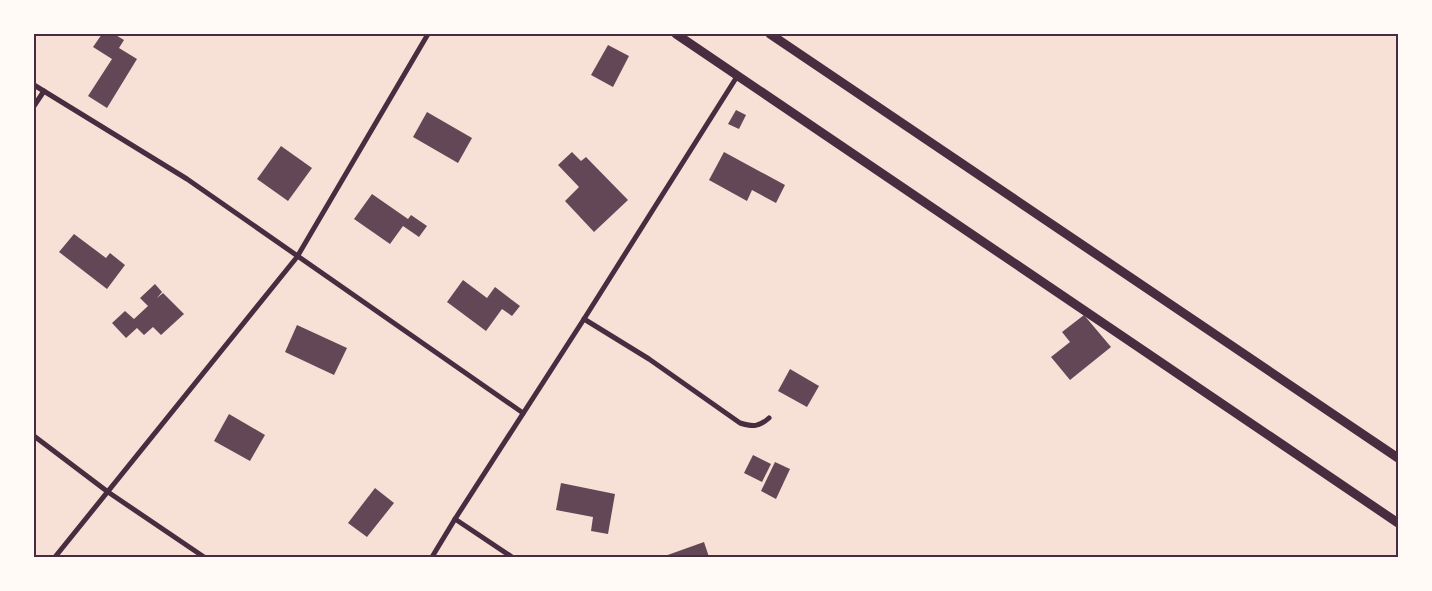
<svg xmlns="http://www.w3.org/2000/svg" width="1432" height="591" font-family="'Fira Sans Condensed',sans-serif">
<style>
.building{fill:#644757}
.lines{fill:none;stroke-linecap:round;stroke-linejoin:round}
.minor{stroke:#4a2c40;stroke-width:5}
.tertiary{stroke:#4a2c40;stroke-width:9}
.neatline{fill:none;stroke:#4a2c40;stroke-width:2}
</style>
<rect width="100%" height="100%" fill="#f7e1d7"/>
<g class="building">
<polygon points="102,34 114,34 124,40 119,48 137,59 107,108 88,96 112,59 93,47"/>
<polygon points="608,45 629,56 613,87 591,75"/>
<polygon points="736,110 746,115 739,129 728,124"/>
<polygon points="427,112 472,138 458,163 413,137"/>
<polygon points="281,146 312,168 288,201 257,179"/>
<polygon points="572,152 581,161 586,157 628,200 594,232 565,201 579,187 558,165"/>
<polygon points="724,152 785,185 776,203 752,190 747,201 709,180"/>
<polygon points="372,194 408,219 411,215 427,226 419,237 403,226 390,244 354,219"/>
<polygon points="74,234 106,258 110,253 125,265 107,289 59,252"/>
<polygon points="463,280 487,298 495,287 520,306 512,316 502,309 486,331 447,302"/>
<polygon points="155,284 162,292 157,298 163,293 184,314 161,335 153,327 144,335 137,328 126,338 112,323 125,311 134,319 148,306 140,298"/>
<polygon points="1084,315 1111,347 1070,380 1051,357 1070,342 1062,332"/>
<polygon points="297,325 347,348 334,375 285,352"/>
<polygon points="790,369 819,386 807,407 778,391"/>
<polygon points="229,414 265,435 250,461 214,441"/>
<polygon points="753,455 771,464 762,482 744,473"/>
<polygon points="775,462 790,469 776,499 761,491"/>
<polygon points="561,483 615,494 608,534 591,531 593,517 556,510"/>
<polygon points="375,488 394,503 367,537 348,523"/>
<polygon points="704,542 709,557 662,557"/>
</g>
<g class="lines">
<g class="minor">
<polyline points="34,85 187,179 523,413"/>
<polyline points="34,106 44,91"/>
<path d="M584 319 649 359 740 423C753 427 759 427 769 418"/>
<polyline points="34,436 108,492 204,557"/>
<polyline points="455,519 512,557"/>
<polyline points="55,557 297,257 428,34"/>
<polyline points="432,557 455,519 584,319 738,75"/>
</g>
<g class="tertiary">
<polyline points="676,34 1398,523"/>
<polyline points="770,34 1398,458"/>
</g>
</g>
<rect width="1432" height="591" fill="none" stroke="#fffaf5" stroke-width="70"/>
<rect x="35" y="35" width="1362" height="521" class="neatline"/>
</svg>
